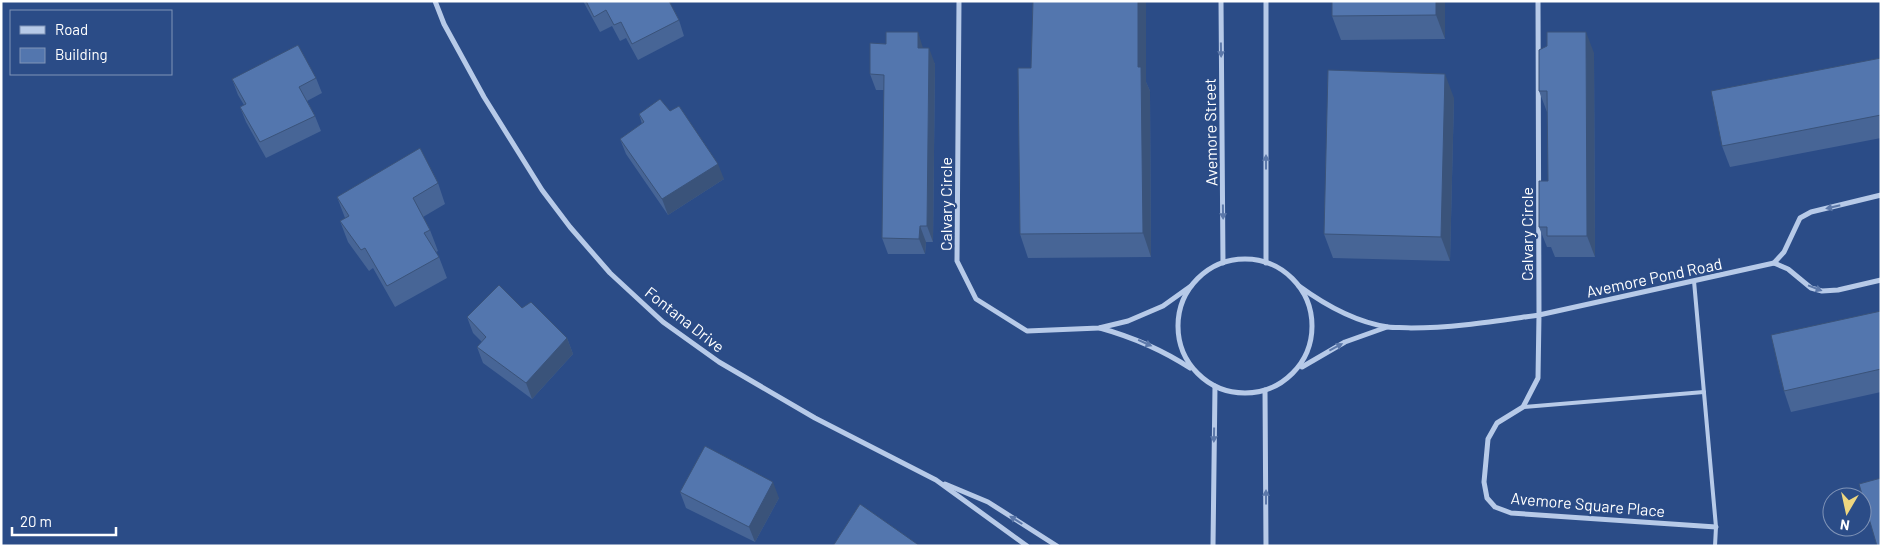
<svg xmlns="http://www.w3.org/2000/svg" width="1882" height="547" font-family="Barlow,sans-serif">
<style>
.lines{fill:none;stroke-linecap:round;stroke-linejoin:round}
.lane{stroke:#b7cae8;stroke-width:4}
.street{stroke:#b7cae8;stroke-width:5}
.wall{fill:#476596}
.shaded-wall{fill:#3a537a}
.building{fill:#5376ae;stroke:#3a537a}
.oneway{fill:#5c78a9}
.labels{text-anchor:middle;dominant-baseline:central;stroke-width:4.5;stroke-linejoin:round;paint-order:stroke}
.street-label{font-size:16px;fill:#fff;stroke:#2b4c87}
</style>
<rect width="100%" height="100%" fill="#2b4c87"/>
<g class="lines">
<g class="lane">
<polyline points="1694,281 1716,527 1715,546"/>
<polyline points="1523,407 1704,392"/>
</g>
<g class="street">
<polyline points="435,1 444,24 484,97 542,190 570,227 610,273 663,322 719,362 815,418 936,480 1027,546"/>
<polyline points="959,1 957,261 976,299 1027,331 1099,328 1128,321 1163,306 1191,286"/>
<polyline points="1221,1 1223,263"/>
<polyline points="1266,1 1266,263"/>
<circle cx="1245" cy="326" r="67"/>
<polyline points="1774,263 1784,252 1800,218 1811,212 1881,195"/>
<path d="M1299 286C1325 305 1355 322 1388 327 1395 328 1403 327 1411 328 1454 328 1496 321 1539 315L1538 1"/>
<path d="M1100 328C1132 337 1161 349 1190 368"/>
<polyline points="1302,367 1345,342 1387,327"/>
<polyline points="1265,390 1266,546"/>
<polyline points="945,484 988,502 1057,546"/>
<polyline points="1716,527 1511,513 1495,507 1487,498 1484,482 1488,439 1497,423 1523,407 1538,378 1539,315 1774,263 1788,269 1811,288 1822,291 1838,290 1881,280"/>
<polyline points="1213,546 1215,386"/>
</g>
</g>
<g class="wall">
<polygon points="583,1 669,1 679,20 684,36 638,60 626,38 620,41 612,26 600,32"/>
<polygon points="1033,1 1146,1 1146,82 1150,91 1151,257 1028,258 1020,234 1031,68"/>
<polygon points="1332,1 1445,1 1445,39 1341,40 1332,16"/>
<polygon points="923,48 935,64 933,242 926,242 925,254 888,254 882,238 884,90 876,90 870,74"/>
<polygon points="1594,53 1595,257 1555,257 1551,247 1547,247 1539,227 1548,181 1548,112 1547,112 1539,91"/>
<polygon points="1881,58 1881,138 1730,167 1722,146"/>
<polygon points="316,78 322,93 307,101 315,116 321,131 266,158 246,122 240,107 244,105 238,95 232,79"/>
<polygon points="1454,98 1450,261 1333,258 1324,234"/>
<polygon points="639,114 724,179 668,215 626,154 620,139 642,124"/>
<polygon points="438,183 445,204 423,217 430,230 438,251 436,252 439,257 447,278 395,307 373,268 369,271 348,242 340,221 345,218 337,197"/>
<polygon points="522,308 567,338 573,354 532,399 483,363 477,347 482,342 473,333 467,317"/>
<polygon points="1881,311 1881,392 1791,412 1784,391"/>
<polygon points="680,492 779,498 755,542 686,508"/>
</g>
<g class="shaded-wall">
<polygon points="1138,1 1146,1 1146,82 1150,91 1151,257 1143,233 1138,67"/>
<polygon points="1436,1 1445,1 1445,39 1436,15"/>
<polygon points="918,32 923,48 918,48"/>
<polygon points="1586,32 1594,53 1595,257 1587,236"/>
<polygon points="929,48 935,64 933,242 927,226"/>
<polygon points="1445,74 1454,98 1450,261 1441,237"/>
<polygon points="718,164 724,179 668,215 662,199"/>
<polygon points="920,226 926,242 925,254 919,239"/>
<polygon points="567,338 573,354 532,399 526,383"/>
<polygon points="773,482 779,498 755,542 749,527"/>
</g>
<g class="building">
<polygon points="586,1 669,1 679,20 632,44 621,22 614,25 606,10 594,17"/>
<polygon points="1033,1 1138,1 1138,67 1141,67 1143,233 1020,234 1018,68 1031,68"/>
<polygon points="1332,1 1436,1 1436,15 1332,16"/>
<polygon points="886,32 918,32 918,48 929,48 927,226 920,226 919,239 882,238 884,75 870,74 870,43 886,44"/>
<polygon points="1547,32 1586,32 1587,236 1547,236 1547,227 1539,227 1539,181 1548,181 1547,91 1539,91 1539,50 1547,46"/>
<polygon points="298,45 316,78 299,87 315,116 260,142 240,107 246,104 232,79"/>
<polygon points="1881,58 1881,115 1722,146 1711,91"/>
<polygon points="1328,70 1445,74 1441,237 1324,234"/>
<polygon points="660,99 670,111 679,106 718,164 662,199 620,139 644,122 639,114"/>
<polygon points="420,148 438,183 413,198 430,230 424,233 439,257 387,286 365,248 361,250 340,221 349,216 337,197"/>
<polygon points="499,285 522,308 531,302 567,338 526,383 477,347 486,337 467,317"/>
<polygon points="1881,311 1881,369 1784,391 1771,335"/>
<polygon points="705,446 773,482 749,527 680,492"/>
<polygon points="1881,478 1881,546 1877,546 1859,484"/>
<polygon points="860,504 920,546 833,546"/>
</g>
<defs><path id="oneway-solid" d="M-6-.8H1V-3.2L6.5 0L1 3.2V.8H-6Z" transform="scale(1.25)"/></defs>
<g class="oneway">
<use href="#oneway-solid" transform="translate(1221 50) rotate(89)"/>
<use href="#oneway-solid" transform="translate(1266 162) rotate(-90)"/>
<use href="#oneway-solid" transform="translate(1833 207) rotate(167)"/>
<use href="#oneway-solid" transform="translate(1223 212) rotate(89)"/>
<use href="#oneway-solid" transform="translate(1815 288) rotate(21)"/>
<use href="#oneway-solid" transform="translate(1145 343) rotate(24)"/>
<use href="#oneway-solid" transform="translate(1336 347) rotate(-28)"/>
<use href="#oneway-solid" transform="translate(1214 435) rotate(91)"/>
<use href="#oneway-solid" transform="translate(1266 497) rotate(-90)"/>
<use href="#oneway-solid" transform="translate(1016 520) rotate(-148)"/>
</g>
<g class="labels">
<g class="street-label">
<text transform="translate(1210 132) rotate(-91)">Avemore Street</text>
<text transform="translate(945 204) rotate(-90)">Calvary Circle</text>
<text transform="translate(1526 234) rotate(-90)">Calvary Circle</text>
<text transform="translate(1654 277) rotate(-12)">Avemore Pond Road</text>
<text transform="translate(685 319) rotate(38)">Fontana Drive</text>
<text transform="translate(1588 504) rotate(5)">Avemore Square Place</text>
</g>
</g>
<rect width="1882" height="547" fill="none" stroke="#ffffff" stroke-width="5"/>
<rect x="10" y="10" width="162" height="65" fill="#2b4c87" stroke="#8094b7"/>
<rect x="20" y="26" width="25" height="8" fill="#b7cae8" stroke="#8094b7"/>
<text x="55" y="35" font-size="15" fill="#ffffff">Road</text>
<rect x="20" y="48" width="25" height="15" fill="#5376ae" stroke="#8094b7"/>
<text x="55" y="60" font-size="15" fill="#ffffff">Building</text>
<g transform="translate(1847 512) rotate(189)"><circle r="24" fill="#2b4c87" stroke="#8094b7"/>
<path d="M0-4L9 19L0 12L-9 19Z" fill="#eed67f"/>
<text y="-8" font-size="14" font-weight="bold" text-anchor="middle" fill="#ffffff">N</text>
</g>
<path d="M12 527v8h104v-8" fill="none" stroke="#ffffff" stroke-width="2.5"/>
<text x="20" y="527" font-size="15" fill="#ffffff" stroke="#2b4c87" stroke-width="4" paint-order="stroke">20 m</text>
</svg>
